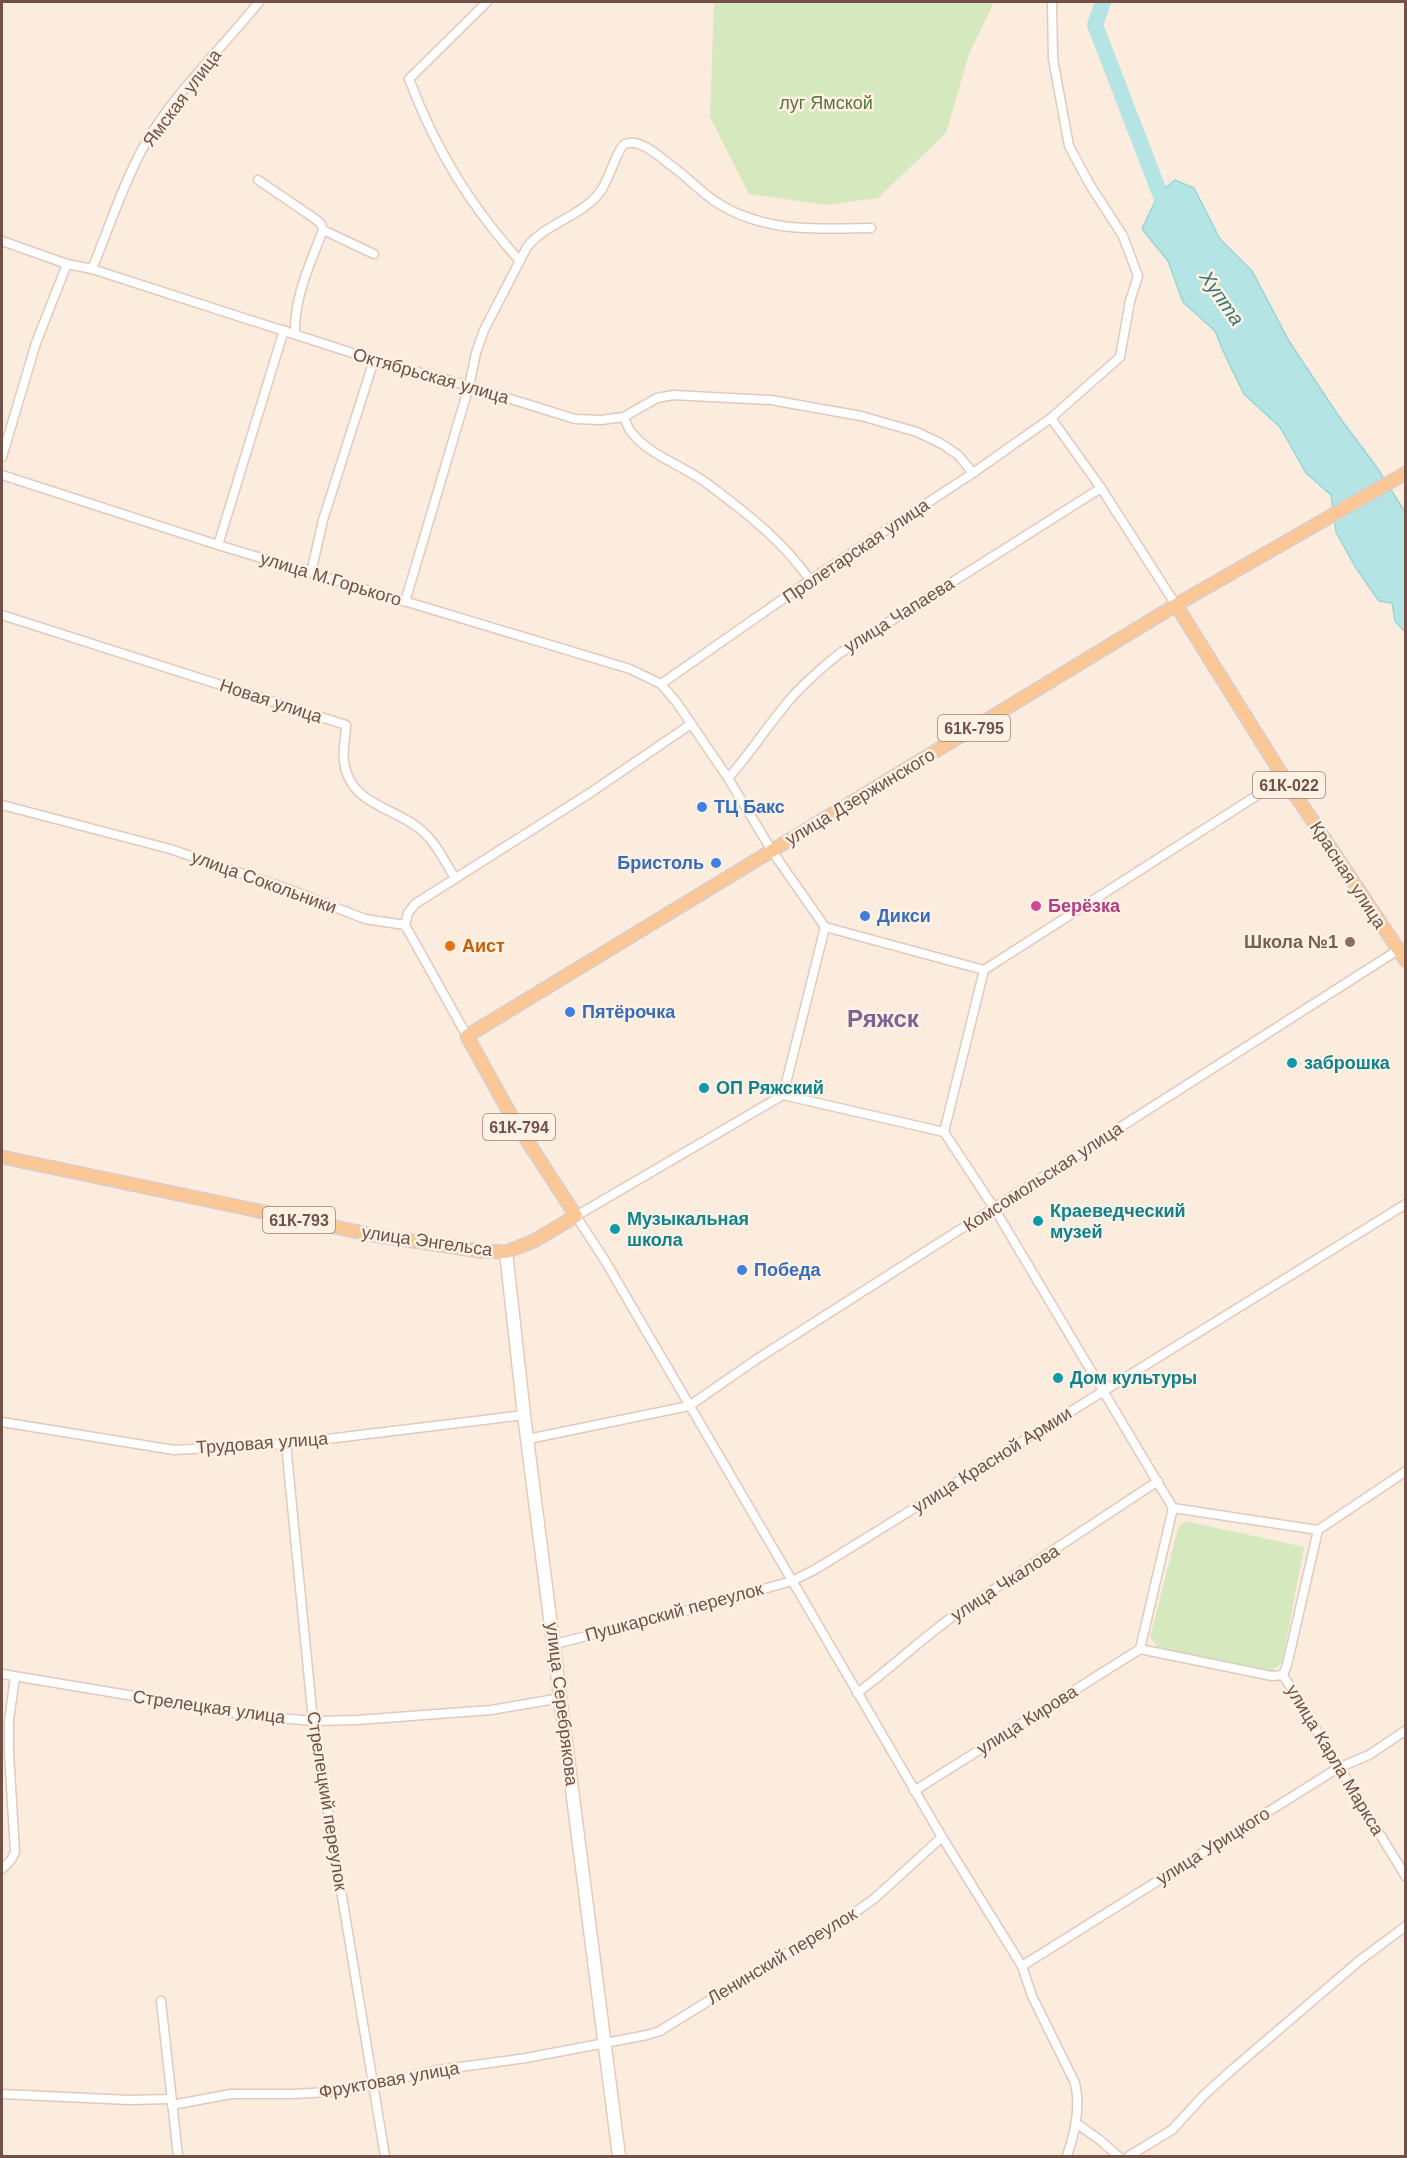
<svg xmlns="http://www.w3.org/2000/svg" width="1407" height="2158" font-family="Arial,sans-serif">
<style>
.green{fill:#d5e8be}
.water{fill:#b4e4e4;stroke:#9ad5d6;stroke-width:1.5}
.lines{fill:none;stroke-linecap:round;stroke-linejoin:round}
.river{stroke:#b4e4e4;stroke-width:16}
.minor-casing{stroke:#e1c9be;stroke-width:11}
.secondary-casing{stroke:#e6c9bb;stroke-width:15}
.primary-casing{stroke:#d7cecb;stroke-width:15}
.minor{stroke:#fff;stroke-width:8}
.secondary{stroke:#fff;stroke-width:12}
.primary{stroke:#fbc796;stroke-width:12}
.shop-dot{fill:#3f7fe0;stroke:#fff1e4;stroke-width:2}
.hotel-dot{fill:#d1479c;stroke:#fff1e4;stroke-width:2}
.education-dot{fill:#8d6e63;stroke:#fff1e4;stroke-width:2}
.food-dot{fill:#e8710a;stroke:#fff1e4;stroke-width:2}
.culture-dot{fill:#0f9aa8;stroke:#fff1e4;stroke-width:2}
.labels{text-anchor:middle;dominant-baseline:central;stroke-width:5;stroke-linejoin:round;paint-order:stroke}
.shield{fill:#fff1e4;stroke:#9c8076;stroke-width:1.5}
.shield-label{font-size:16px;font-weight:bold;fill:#715047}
.street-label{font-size:18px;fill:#715047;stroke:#fff1e4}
.park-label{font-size:18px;fill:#587740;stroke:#fff1e4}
.shop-label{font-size:18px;font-weight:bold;fill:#366cbe;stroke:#fff1e4;text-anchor:start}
.hotel-label{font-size:18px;font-weight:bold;fill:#b23c85;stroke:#fff1e4;text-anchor:start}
.education-label{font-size:18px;font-weight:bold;fill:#785e54;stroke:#fff1e4;text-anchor:end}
.food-label{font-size:18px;font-weight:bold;fill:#c56008;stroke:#fff1e4;text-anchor:start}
.culture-label{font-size:18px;font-weight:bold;fill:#0d838f;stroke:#fff1e4;text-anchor:start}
.water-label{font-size:20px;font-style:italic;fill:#3c7677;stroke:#fff1e4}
.district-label{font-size:24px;font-weight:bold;fill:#7d6395;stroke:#fff1e4}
</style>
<rect width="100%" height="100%" fill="#fcecde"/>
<g class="green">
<polygon points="714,2 994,2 969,54 946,133 878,198 826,205 749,194 710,117"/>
<polygon points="1185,1521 1304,1547 1282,1663 1271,1671 1159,1648 1150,1637 1178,1528"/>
</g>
<polygon class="water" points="1175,180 1194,188 1220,239 1252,271 1289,341 1340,418 1376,466 1405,512 1405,632 1395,621 1392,603 1379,601 1356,568 1336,532 1331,495 1306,473 1280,427 1244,394 1224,353 1215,331 1183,302 1168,261 1142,229 1159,193"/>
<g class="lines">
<polyline class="river" points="1103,2 1095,25 1167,212"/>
<defs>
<g id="minor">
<path d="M487 2 409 79C436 150 469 204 519 260"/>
<polyline points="258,180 314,218 321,224 323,230 374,254"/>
<polyline points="2,241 67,264 92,269 374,360 469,386 575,419 601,420 624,417 657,398 673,395 771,400 861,416 917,432 942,444 958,455 973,473"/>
<path d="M92 269C109 228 123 184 144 146 172 96 223 47 259 2"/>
<path d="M295 334C294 297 310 264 323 230"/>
<path d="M624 417C626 422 628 429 632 433 648 454 683 466 705 482 743 510 783 541 810 580"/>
<polyline points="1051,418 1101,488 1176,605"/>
<polyline points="2,457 36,343 67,264"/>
<polyline points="2,475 218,545 630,669 661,684 677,703 728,778 772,851 825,927"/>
<polyline points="218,545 284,330"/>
<polyline points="311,573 323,520 374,360"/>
<path d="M405 602 469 386 476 353 484 330 527 247C546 223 581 217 600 192 608 182 618 147 625 144 639 138 659 156 669 164 687 176 701 193 719 204 767 233 817 229 871 228"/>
<path d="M2 615 346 725C346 737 342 750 344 762 350 805 392 806 420 829 435 841 445 862 455 878"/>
<polyline points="661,684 810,580 973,473 1051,418 1120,357 1130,301 1138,276 1123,236 1090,185 1069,146 1053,59 1052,2"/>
<path d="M728 778C748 756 764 731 783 708 799 687 819 670 840 653L1101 488"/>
<polyline points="2,805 170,849 291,890 365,919 405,925 467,1036"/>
<polyline points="405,925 408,913 415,904 590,793 691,724"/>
<polyline points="825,927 984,970 944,1132"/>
<polyline points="984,970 1284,778"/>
<path d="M783 1095 576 1216 604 1259 942 1837 1022 1966 1032 1996 1075 2083C1081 2107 1075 2133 1067 2156"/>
<polyline points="783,1095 825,927"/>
<polyline points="783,1095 944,1132"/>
<polyline points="944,1132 994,1208 1173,1508"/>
<polyline points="2,1422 174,1450 286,1444 524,1415"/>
<polyline points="528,1439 689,1406 757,1359 1398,950"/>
<polyline points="286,1444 313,1721 385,2156"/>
<polyline points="1318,1530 1406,1471"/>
<polyline points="555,1644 681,1612 792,1581 816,1569 1406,1204"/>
<polyline points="1140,1649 1272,1676 1283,1675 1287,1665 1318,1530 1173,1508"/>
<polyline points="1140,1649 1173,1508"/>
<polyline points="2,1674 248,1715 313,1721 357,1720 491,1710 561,1698"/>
<polyline points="1283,1675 1406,1877"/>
<path d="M857 1693C890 1669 919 1641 952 1617L1158 1481"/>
<polyline points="914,1791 1140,1649"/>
<polyline points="2,1869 11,1860 15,1852 9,1753 9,1720 15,1677"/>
<polyline points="1022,1966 1338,1768 1369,1755 1406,1730"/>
<polyline points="161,2001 178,2156"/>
<polyline points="2,2094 129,2100 171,2099"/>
<polyline points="172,2105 231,2094 294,2094 344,2091 438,2070 526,2058 647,2035 660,2031 760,1969 850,1916 875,1898 942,1837"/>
<polyline points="1076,2123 1100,2140 1118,2156"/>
<polyline points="1129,2156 1172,2130 1203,2096 1234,2068 1359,1961 1406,1926"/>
</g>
<polyline id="secondary" points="506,1252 524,1415 619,2156"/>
<g id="primary">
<polyline points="1176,605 1284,778 1406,961"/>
<polyline points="2,1157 373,1235 480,1251 506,1252 534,1241 576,1216 513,1119 467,1036 1176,605 1406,473"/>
</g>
</defs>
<use href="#minor" class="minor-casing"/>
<use href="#secondary" class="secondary-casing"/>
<use href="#primary" class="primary-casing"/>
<use href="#minor" class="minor"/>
<use href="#secondary" class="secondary"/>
<use href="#primary" class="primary"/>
</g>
<g class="shop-dot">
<circle cx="702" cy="807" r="6"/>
<circle cx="716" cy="863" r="6"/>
<circle cx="865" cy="916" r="6"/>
<circle cx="570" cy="1012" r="6"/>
<circle cx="742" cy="1270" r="6"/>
</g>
<circle class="hotel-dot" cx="1036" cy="906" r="6"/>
<circle class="education-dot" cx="1350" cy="942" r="6"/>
<circle class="food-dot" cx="450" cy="946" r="6"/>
<g class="culture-dot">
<circle cx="1292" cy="1063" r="6"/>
<circle cx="704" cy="1088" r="6"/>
<circle cx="1038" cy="1221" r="6"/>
<circle cx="615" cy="1229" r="6"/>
<circle cx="1058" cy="1378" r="6"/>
</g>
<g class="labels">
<g class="shield">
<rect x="938" y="715" width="72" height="26" rx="4.5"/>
<rect x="1253" y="772" width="72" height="26" rx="4.5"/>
<rect x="483" y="1114" width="72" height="26" rx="4.5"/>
<rect x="263" y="1207" width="72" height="26" rx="4.5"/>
</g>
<g class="shield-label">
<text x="974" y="728">61К-795</text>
<text x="1289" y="785">61К-022</text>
<text x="519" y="1127">61К-794</text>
<text x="299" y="1220">61К-793</text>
</g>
<g class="street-label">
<text transform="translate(182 98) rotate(-53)">Ямская улица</text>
<text transform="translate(431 376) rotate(16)">Октябрьская улица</text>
<text transform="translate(856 551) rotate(-34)">Пролетарская улица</text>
<text transform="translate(331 579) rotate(17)">улица М.Горького</text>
<text transform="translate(899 615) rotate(-32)">улица Чапаева</text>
<text transform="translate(271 701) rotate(18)">Новая улица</text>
<text transform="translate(860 797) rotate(-31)">улица Дзержинского</text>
<text transform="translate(1348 875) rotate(57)">Красная улица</text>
<text transform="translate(264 882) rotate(20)">улица Сокольники</text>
<text transform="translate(1043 1177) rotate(-33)">Комсомольская улица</text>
<text transform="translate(427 1241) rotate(8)">улица Энгельса</text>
<text transform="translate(262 1443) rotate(-4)">Трудовая улица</text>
<text transform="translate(992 1460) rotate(-32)">улица Красной Армии</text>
<text transform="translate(1005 1583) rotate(-33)">улица Чкалова</text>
<text transform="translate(674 1612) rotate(-15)">Пушкарский переулок</text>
<text transform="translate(562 1704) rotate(83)">улица Серебрякова</text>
<text transform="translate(209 1707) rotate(8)">Стрелецкая улица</text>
<text transform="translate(1027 1720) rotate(-32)">улица Кирова</text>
<text transform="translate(1335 1760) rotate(59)">улица Карла Маркса</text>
<text transform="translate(327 1801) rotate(81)">Стрелецкий переулок</text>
<text transform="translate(1213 1846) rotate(-32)">улица Урицкого</text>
<text transform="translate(782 1956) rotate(-31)">Ленинский переулок</text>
<text transform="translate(389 2080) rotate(-10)">Фруктовая улица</text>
</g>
<g class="park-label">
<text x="826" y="103">луг Ямской</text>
</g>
<g class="shop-label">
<text x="714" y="807">ТЦ Бакс</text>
<text x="704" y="863" text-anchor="end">Бристоль</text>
<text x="877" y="916">Дикси</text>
<text x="582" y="1012">Пятёрочка</text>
<text x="754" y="1270">Победа</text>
</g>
<g class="hotel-label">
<text x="1048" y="906">Берёзка</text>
</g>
<g class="education-label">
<text x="1338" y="942">Школа №1</text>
</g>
<g class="food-label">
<text x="462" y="946">Аист</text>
</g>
<g class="culture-label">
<text x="1304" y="1063">заброшка</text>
<text x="716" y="1088">ОП Ряжский</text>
<text x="1050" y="1211">Краеведческий<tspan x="1050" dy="21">музей</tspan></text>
<text x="627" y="1219">Музыкальная<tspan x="627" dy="21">школа</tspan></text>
<text x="1070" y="1378">Дом культуры</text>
</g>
<g class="water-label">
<text transform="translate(1222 298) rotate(55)">Хупта</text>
</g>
<g class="district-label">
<text x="883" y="1018">Ряжск</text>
</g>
</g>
<rect width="1407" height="2158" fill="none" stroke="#715047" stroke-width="6"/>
</svg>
